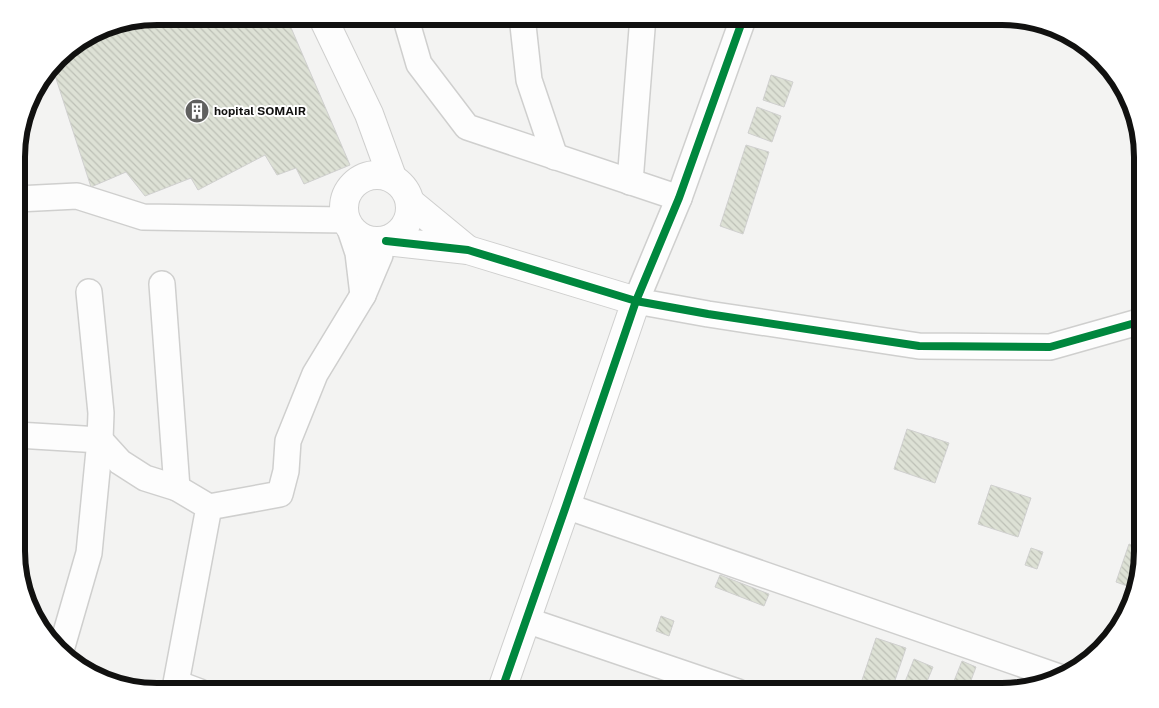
<svg xmlns="http://www.w3.org/2000/svg" width="1159" height="708" font-family="'Public Sans',sans-serif">
<style>
.building{fill:url(#building-back-hatch);stroke:#d0d0cf}
.lines{fill:none;stroke-linecap:round;stroke-linejoin:round}
.minor-casing{stroke:#cfcfce;stroke-width:28}
.tertiary-casing{stroke:#cfcfce;stroke-width:30}
.minor{stroke:#fdfdfd;stroke-width:25}
.tertiary{stroke:#fdfdfd;stroke-width:28}
.cycleway-casing{stroke:#fff;stroke-width:11}
.cycleway{stroke:#00873e;stroke-width:8}
.labels{text-anchor:middle;dominant-baseline:central;stroke-width:4;stroke-linejoin:round;paint-order:stroke}
.poi-label{font-size:12px;font-weight:bold;fill:#111110;stroke:#fff;text-anchor:start}
.rim{fill:none;stroke:#111110;stroke-width:6}
</style>
<defs>
<pattern id="building-back-hatch" width="6" height="6" patternUnits="userSpaceOnUse" patternTransform="scale(1.25)"><rect width="6" height="6" fill="#dde1d5"/><path d="M-1 5l2 2M0 0l6 6M5-1l2 2" fill="none" stroke="#bdc0b6"/></pattern>
</defs>
<rect width="100%" height="100%" fill="#f3f3f2"/>
<g class="building">
<polygon points="157,16 286,16 350,165 304,184 296,168 277,175 265,155 198,190 191,178 145,196 126,172 91,187 52,66 64,51 103,27"/>
<polygon points="771,75 793,82 784,107 763,100"/>
<polygon points="757,107 781,116 772,142 748,133"/>
<polygon points="18,135 20,155 17,155 17,139"/>
<polygon points="746,145 769,152 743,234 720,226"/>
<polygon points="907,429 949,443 935,483 894,469"/>
<polygon points="991,485 1031,498 1018,537 978,524"/>
<polygon points="1129,544 1142,549 1142,560 1133,588 1116,582"/>
<polygon points="1031,548 1043,552 1037,569 1025,565"/>
<polygon points="720,575 769,594 764,606 715,587"/>
<polygon points="661,616 674,621 669,636 656,631"/>
<polygon points="876,638 906,648 891,692 858,692"/>
<polygon points="914,659 933,667 923,691 901,692"/>
<polygon points="962,661 976,667 967,691 950,691"/>
</g>
<g class="lines">
<defs>
<g id="minor">
<polyline points="405,16 419,64 467,127 679,198"/>
<polyline points="522,16 529,80 555,157"/>
<polyline points="744,16 679,198 636,301 708,314 919,346 1050,347 1142,321"/>
<polyline points="630,182 643,16"/>
<polyline points="17,199 77,196 143,217 347,220 358,253 363,295"/>
<polyline points="162,284 177,488 209,507 176,683 200,692"/>
<polyline points="17,435 100,440 120,462 145,478 177,488"/>
<polyline points="566,506 1059,677"/>
<polyline points="209,507 280,494 286,471 288,441 315,374 363,295 380,255 379,242"/>
<polyline points="526,620 738,692"/>
<polyline points="61,650 89,553 100,440 101,413 89,292"/>
</g>
<g id="tertiary">
<polyline points="322,16 369,114 392,177"/>
<circle cx="377" cy="208" r="33"/>
<polyline points="411,203 468,250"/>
<polyline points="386,241 468,250 636,301 566,506 501,692"/>
</g>
</defs>
<use href="#minor" class="minor-casing"/>
<use href="#tertiary" class="tertiary-casing"/>
<use href="#minor" class="minor"/>
<use href="#tertiary" class="tertiary"/>
<defs>
<g id="cycleway">
<polyline points="386,241 468,250 636,301 708,314 919,346 1050,347 1142,321"/>
<polyline points="501,692 566,506 636,301 679,198 744,16"/>
</g>
</defs>
<use href="#cycleway" class="cycleway-casing"/>
<use href="#cycleway" class="cycleway"/>
</g>
<defs>
<symbol id="building-disc" viewBox="-11 -11 22 22"><circle r="9.5" fill="#60605f" stroke="#fff"/><path d="M-4-6H4V6H1V3H-1V6H-4ZM-2.5-4.3h1.7v1.8h-1.7ZM.8-4.3h1.7v1.8H.8ZM-2.5-1h1.7V.8h-1.7ZM.8-1h1.7V.8H.8Z" fill="#fff"/></symbol>
</defs>
<g fill-rule="evenodd">
<use href="#building-disc" x="183" y="97" width="28" height="28"/>
</g>
<g class="labels">
<g class="poi-label">
<text x="214" y="111">hopital SOMAIR</text>
</g>
</g>
<path d="M0 0H1159V708H0ZM157 25H1002A132 132 0 0 1 1134 157V551A132 132 0 0 1 1002 683H157A132 132 0 0 1 25 551V157A132 132 0 0 1 157 25Z" fill="#fff" fill-rule="evenodd"/>
<path class="rim" d="M157 25H1002A132 132 0 0 1 1134 157V551A132 132 0 0 1 1002 683H157A132 132 0 0 1 25 551V157A132 132 0 0 1 157 25Z"/>
</svg>
